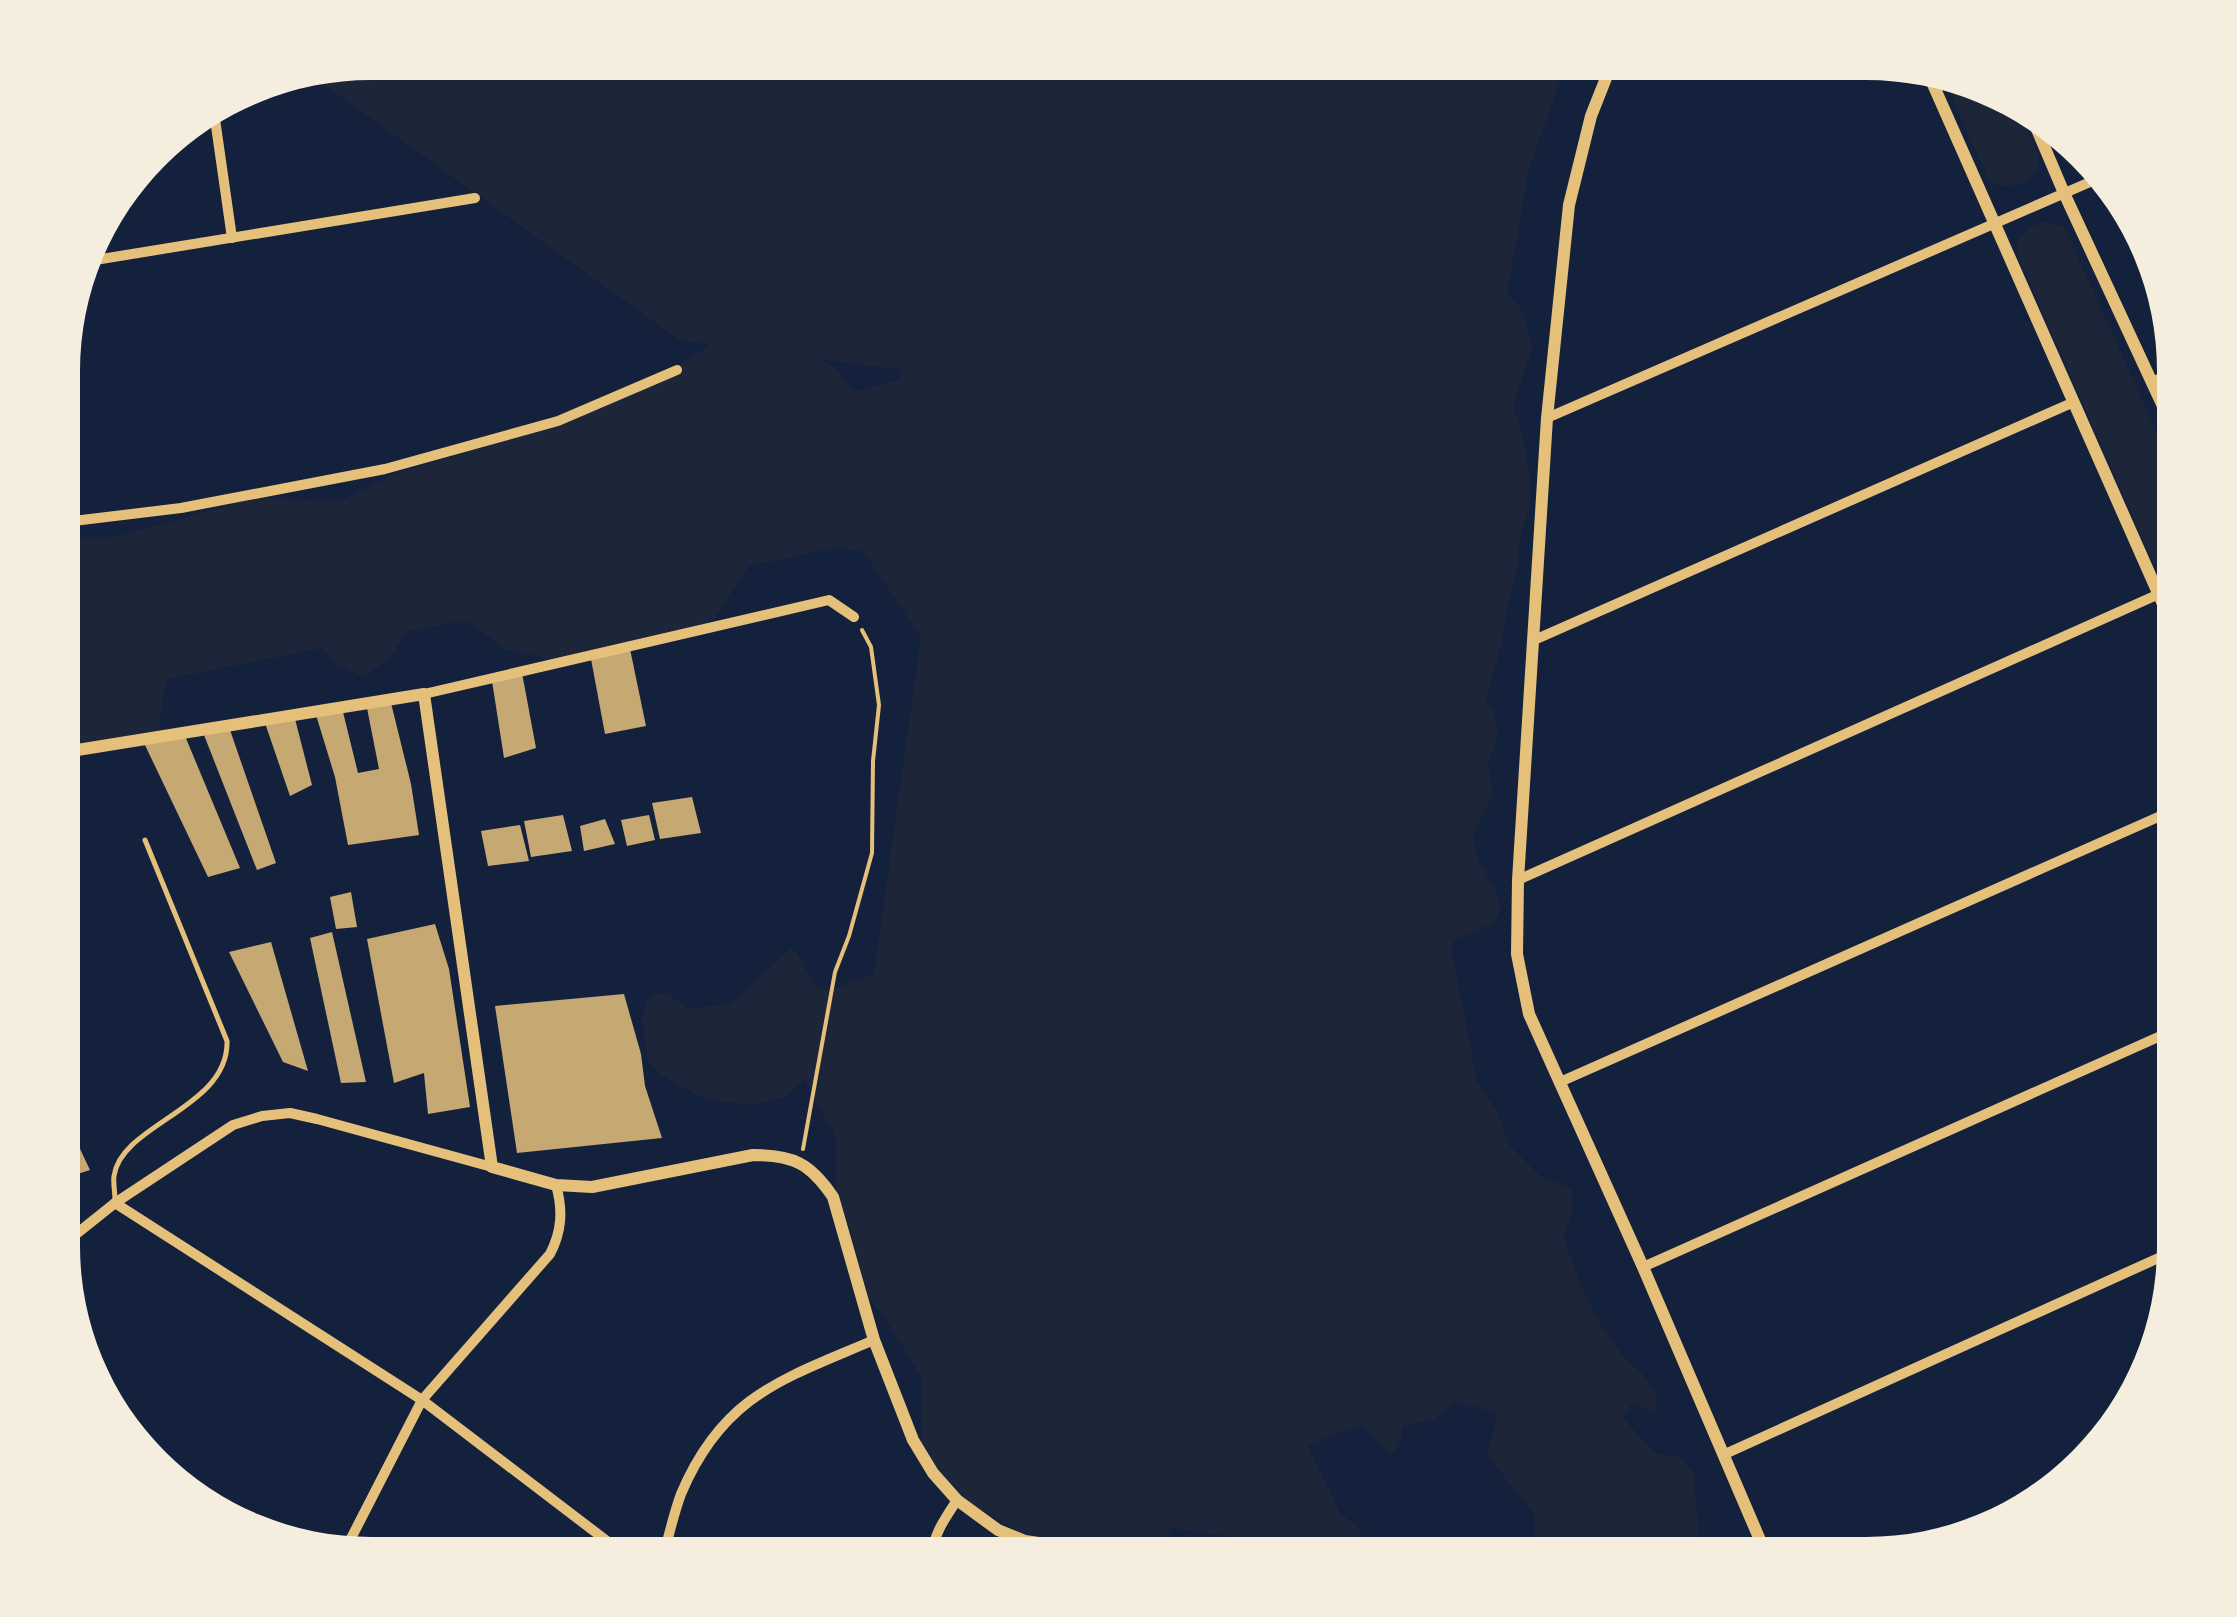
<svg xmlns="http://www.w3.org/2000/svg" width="2237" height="1617" font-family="Barlow,sans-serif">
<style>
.green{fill:#1d2539;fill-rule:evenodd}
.building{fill:#c6a872}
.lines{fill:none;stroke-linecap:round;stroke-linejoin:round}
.path{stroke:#e5c07b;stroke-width:4}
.service{stroke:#e5c07b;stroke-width:5}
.minor{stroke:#e5c07b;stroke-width:10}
.tertiary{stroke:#e5c07b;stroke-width:12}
</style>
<rect width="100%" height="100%" fill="#14213d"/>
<g class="green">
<path d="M371 63H1567L1529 168 1507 294 1521 308 1532 347 1513 407 1523 437 1529 472 1530 507 1520 537 1516 577 1507 607 1502 642 1486 701 1493 712 1498 734 1488 765 1493 793 1473 836 1478 858 1497 894 1500 911 1494 923 1456 939 1451 947 1477 1081 1496 1110 1510 1146 1540 1176 1572 1190 1573 1212 1563 1234C1576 1276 1593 1320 1622 1354 1637 1371 1662 1385 1656 1413L1632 1403 1623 1418 1656 1454 1679 1456 1693 1472 1700 1546 1712 1554H1521L1535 1534V1515L1487 1455C1487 1438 1500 1426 1496 1412L1455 1402 1435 1419 1403 1426 1399 1446 1390 1454 1361 1424 1308 1446 1340 1513 1360 1529 1365 1554H1291L1280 1544 1166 1527 1180 1551 1105 1552 1036 1541 973 1505 948 1480 922 1450 921 1377 882 1313 857 1289 837 1215 835 1134 816 1103 805 1078 787 1096 751 1105 704 1099 661 1075 648 1061 642 1018 647 999 655 993 668 994 688 1009 731 1004 791 948 797 953 815 987 828 991 874 974 921 637 864 552 838 547 749 566 714 619 651 647 620 644 559 661 504 649 467 620 406 632 390 659 363 677 336 664 322 648 166 679 157 745 65 757V537H115L256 498 340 501 391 475 494 444 664 375 710 345 678 339 308 73ZM819 359 901 370 900 380 854 392 834 367Z"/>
<path d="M1942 76C1962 81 2000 88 2014 104 2018 108 2036 147 2037 154 2043 182 2010 192 1990 182Z"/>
<path d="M2046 222 2064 227 2174 470V610L2016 252C2019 235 2028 225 2046 222Z"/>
</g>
<g class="building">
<polygon points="630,649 646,726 605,734 591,659"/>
<polygon points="522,673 536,748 504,758 492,681"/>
<polygon points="391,703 411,784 419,835 348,845 335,777 316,715 343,712 358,773 379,769 367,708"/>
<polygon points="295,719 312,785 290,796 265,723"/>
<polygon points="230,730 276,863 257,870 204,735"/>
<polygon points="185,736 240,868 208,877 144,743"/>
<polygon points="692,797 701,833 660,839 652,803"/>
<polygon points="563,815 572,851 531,857 524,821"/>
<polygon points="649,815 655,840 627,846 621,820"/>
<polygon points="605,819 615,844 584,851 580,826"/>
<polygon points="520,825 529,861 488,866 481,831"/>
<polygon points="351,892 357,927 336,929 330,897"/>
<polygon points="435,924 449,969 470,1107 428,1114 424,1073 394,1083 367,939"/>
<polygon points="332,932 366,1082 341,1083 310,938"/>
<polygon points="271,942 308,1071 283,1062 229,952"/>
<polygon points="624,994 641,1054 645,1086 662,1138 517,1153 495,1006"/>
<polygon points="65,1117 90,1170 65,1178"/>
</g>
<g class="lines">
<polyline class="path" points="803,1149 835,972 849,936 872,853 873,761 879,705 871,647 862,630"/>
<path class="service" d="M115 1200C115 1192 113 1183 114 1176 121 1124 229 1108 227 1041L145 840"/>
<g class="minor">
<polyline points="214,112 232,238"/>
<polyline points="89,261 475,198"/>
<polyline points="2152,382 2174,372"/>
<polyline points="1547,418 2097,179"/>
<polyline points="65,474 74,521"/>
<polyline points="65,522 181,508 385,469 558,421 677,370"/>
<polyline points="1532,641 2074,402"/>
<polyline points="424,694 829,600 854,617"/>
<polyline points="1518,880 2159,594"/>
<polyline points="1560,1082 2174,810"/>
<polyline points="115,1203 422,1400 624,1554"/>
<polyline points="65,1243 115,1203 233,1125 262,1116 290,1113 317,1119 492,1167"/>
<polyline points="1643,1267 2174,1030"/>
<polyline points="1725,1454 2174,1251"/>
<path d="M344 1552 422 1400 550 1254C562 1231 563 1210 556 1185"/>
<path d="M664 1554C669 1534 674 1513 681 1494 723 1395 783 1379 874 1340"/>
<path d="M932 1554C934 1533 946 1517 957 1500"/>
</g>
<g class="tertiary">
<polyline points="1612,63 1591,116 1569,205 1547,418 1518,880 1517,954 1529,1014 1643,1267 1766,1554"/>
<polyline points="1928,73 2174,629"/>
<polyline points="2030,113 2064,193 2174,430"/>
<path d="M65 752 424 694 492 1167 556 1185 592 1187 753 1155C793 1155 810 1163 833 1197L874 1340 913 1440 933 1473 957 1500 998 1530 1025 1541 1112 1554"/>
</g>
</g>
<path d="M0 0H2237V1617H0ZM371 80H1866A291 291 0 0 1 2157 371V1246A291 291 0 0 1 1866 1537H371A291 291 0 0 1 80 1246V371A291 291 0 0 1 371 80Z" fill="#f5edde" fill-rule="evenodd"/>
</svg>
